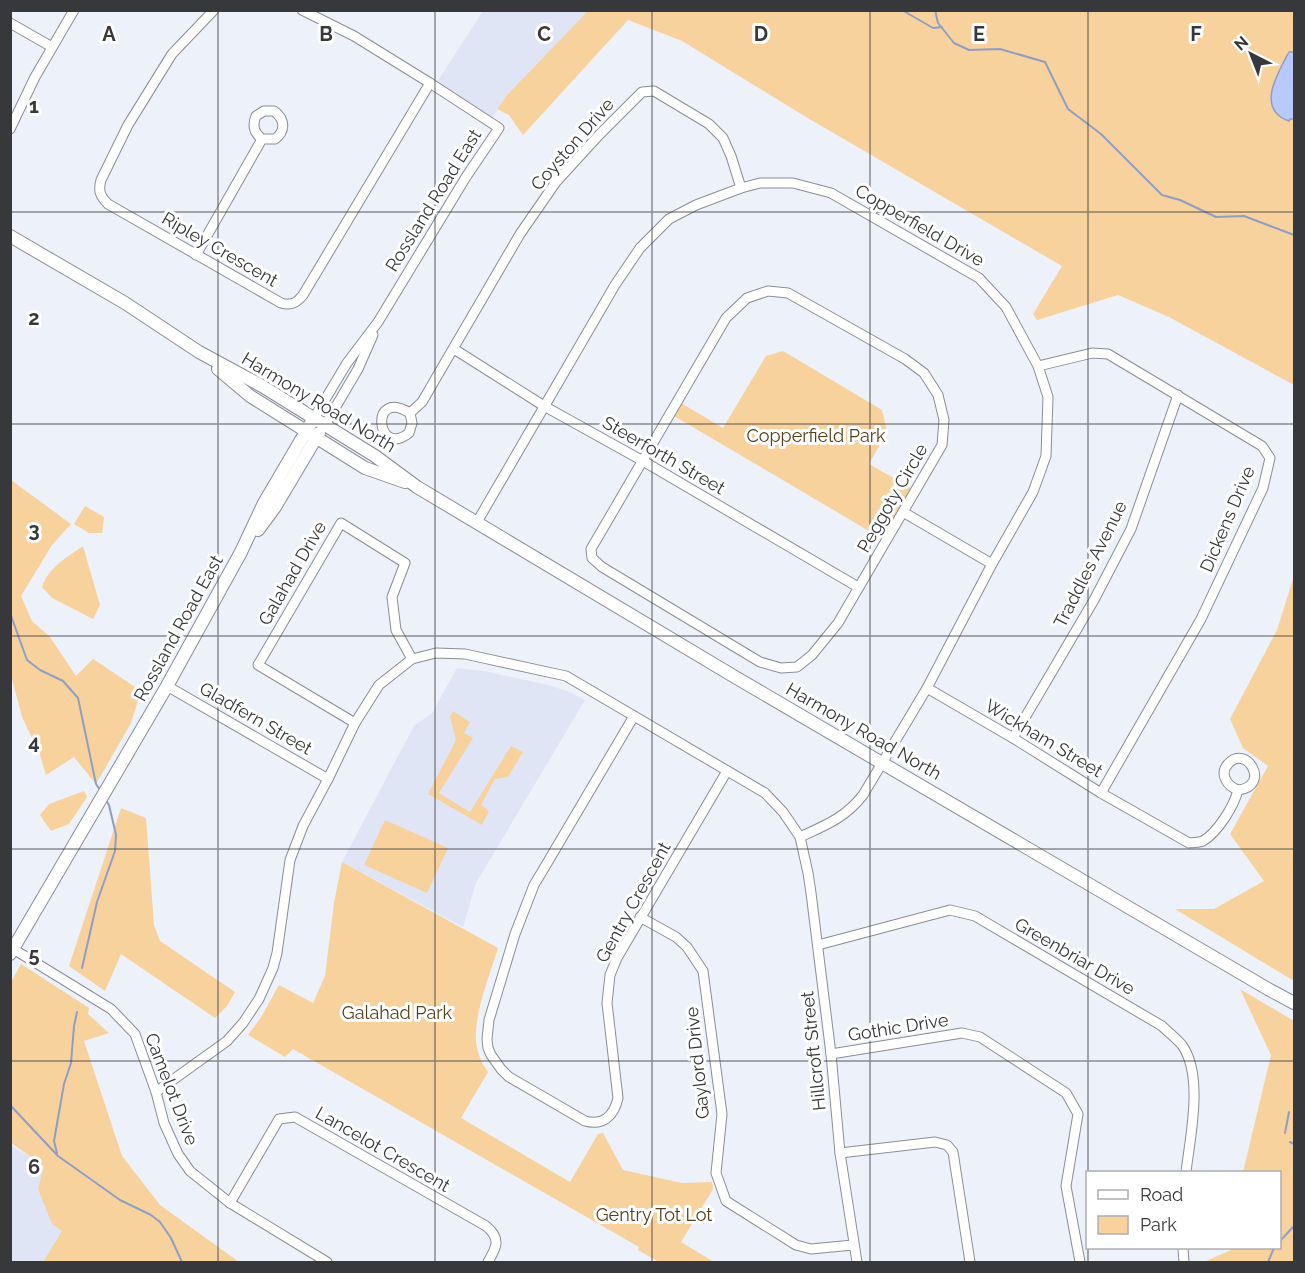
<svg xmlns="http://www.w3.org/2000/svg" width="1305" height="1273" font-family="Raleway,sans-serif">
<style>
.built{fill:#e0e5f5}
.green{fill:#f7d29d}
.water{fill:#b7c9fe;stroke:#919ec4;stroke-width:1.5}
.lines{fill:none;stroke-linecap:round;stroke-linejoin:round}
.stream{stroke:#919ec4;stroke-width:2}
.minor-casing{stroke:#8b8e97;stroke-width:11}
.major-casing{stroke:#8b8e97;stroke-width:14}
.minor{stroke:#fff;stroke-width:9}
.major{stroke:#fff;stroke-width:12}
.grid{fill:none;stroke:#37383b;stroke-width:1.5;stroke-opacity:0.55}
.labels{text-anchor:middle;dominant-baseline:central;stroke-width:6;stroke-linejoin:round;paint-order:stroke}
.street-label{font-size:18px;fill:#37383b;stroke:#fff}
.park-label{font-size:18px;fill:#573f18;stroke:#fff}
.grid-label{font-size:20px;text-anchor:middle;font-weight:bold;fill:#37383b;stroke:#fff;stroke-width:6;stroke-linejoin:round;paint-order:stroke}
</style>
<rect width="100%" height="100%" fill="#edf1fa"/>
<g class="built">
<polygon points="483,11 585,11 586,14 508,94 492,118 437,82"/>
<polygon points="457,668 484,671 548,685 570,692 585,700 476,883 463,927 342,862 414,726 432,713"/>
<polygon points="10,1145 44,1165 62,1231 43,1262 11,1262"/>
</g>
<g class="green">
<polygon points="585,11 1294,11 1294,52 1289,53 1276,77 1277,114 1283,119 1294,119 1294,385 1169,317 1118,295 1037,320 1033,314 1062,266 806,117 682,41 628,20 523,135 509,115 497,109 508,94 585,14"/>
<polygon points="783,351 882,410 887,432 869,464 911,488 881,538 674,416 681,403 723,428 766,356"/>
<polygon points="10,478 15,483 71,524 52,545 21,596 32,621 50,637 76,676 93,659 141,691 131,723 96,784 74,757 46,775 40,755 22,717 11,675"/>
<polygon points="85,506 104,517 102,533 89,533 74,524"/>
<path d="M83 546 100 605 93 619 52 598 42 587C49 567 66 558 83 546Z"/>
<polygon points="1294,576 1294,981 1175,909 1214,909 1264,881 1230,834 1268,766 1243,748 1230,719 1277,630"/>
<polygon points="453,711 470,722 464,733 473,738 439,793 470,812 511,746 523,752 508,777 495,779 481,805 489,811 482,825 428,794 456,740 450,717"/>
<polygon points="84,791 87,797 69,824 51,831 40,815 49,804"/>
<polygon points="121,808 146,818 154,925 160,941 235,992 227,1006 215,1018 121,954 105,991 69,966"/>
<polygon points="385,820 448,848 427,893 364,865"/>
<path d="M342 862 498 948C490 974 474 1014 476 1041 477 1052 481 1063 488 1072L461 1118 570 1182 598 1134 603 1133 623 1170 682 1183 712 1182 713 1189 681 1242 714 1262H659L638 1250 639 1247 293 1049 285 1057 248 1035 260 1019 279 985 313 1003 325 976 334 903Z"/>
<polygon points="21,964 89,1008 88,1014 109,1033 84,1041 122,1156 160,1205 239,1262 43,1262 62,1231 52,1224 38,1189 44,1166 11,1143 11,982"/>
<polygon points="1240,989 1294,1021 1294,1262 1204,1262 1231,1250 1231,1248 1280,1248 1280,1172 1243,1172 1271,1055"/>
</g>
<path class="water" d="M1289 52H1294V119H1290L1289 121C1255 109 1278 73 1289 52Z"/>
<g class="lines">
<g class="stream">
<polyline points="902,10 933,28 942,27"/>
<polyline points="935,10 938,23 954,43 969,50 1000,49 1045,62 1068,109 1101,134 1162,195 1180,200 1216,217 1244,216 1294,235"/>
<polyline points="10,613 27,660 40,670 63,681 78,698 96,784 100,790"/>
<polyline points="82,968 97,902 115,851 116,835 109,805 106,800"/>
<polyline points="10,1105 58,1156 120,1200 151,1215 160,1222 171,1238 182,1262"/>
<polyline points="1285,1133 1289,1112"/>
<polyline points="1290,1142 1294,1144"/>
<polyline points="57,1153 54,1141 64,1084 71,1063 74,1026 77,1012"/>
<polyline points="1280,1241 1294,1226"/>
<polyline points="1268,1262 1274,1248"/>
</g>
<defs>
<g id="minor">
<path d="M214 10 172 54 128 125 101 180C98 191 100 196 108 204L281 303C291 306 297 303 303 295L430 83"/>
<polyline points="302,10 354,36 430,83 499,128 466,177 378,322 347,363 314,418"/>
<polyline points="10,23 52,47"/>
<polyline points="10,129 35,77 74,10"/>
<path d="M196 255 262 139C254 133 252 126 256 116L264 111H274C285 119 286 131 275 139H262"/>
<polygon points="768,291 788,293 905,359 924,373 938,395 944,420 942,445 838,623 812,655 797,667 781,668 760,662 602,567 592,558 591,549 726,318 747,298"/>
<polyline points="454,349 544,406 643,461 858,587"/>
<polyline points="1038,366 1092,353 1108,354 1262,446 1270,458 1263,488 1201,619 1101,793"/>
<path d="M410 413 412 423 409 433C376 459 369 387 410 413L422 402 520 234 556 182 599 135 642 92 654 91 709 124 723 138 731 156 741 188"/>
<polyline points="325,425 358,369 373,335"/>
<polyline points="903,512 992,564"/>
<path d="M477 522 615 285 640 248 669 219 696 205 741 188 760 183H793L831 193 979 278 1006 307 1038 366 1048 397 1046 456 1033 492 992 564 927 688 863 795C845 818 826 825 800 837"/>
<polyline points="167,686 328,779"/>
<path d="M927 688 1013 738 1101 793 1189 843C1193 842 1199 843 1203 841 1218 832 1234 806 1238 790 1272 786 1246 743 1228 764 1219 774 1227 786 1238 790"/>
<path d="M634 716 543 870 534 885 515 934 489 1020 487 1039 488 1048 491 1055 501 1069 509 1077 585 1121C603 1126 614 1116 618 1098L607 1003 610 975 617 958 727 771"/>
<polyline points="355,723 258,665 341,523 405,563 392,597 396,630 412,659"/>
<polyline points="1013,738 1094,600 1131,529 1178,395"/>
<polyline points="640,917 676,937 687,947 703,971 722,1114 716,1173 726,1201 796,1245 811,1249 853,1245"/>
<path d="M818 945 950 910 975 916 1162 1026C1168 1032 1176 1038 1182 1045 1204 1076 1190 1137 1186 1172"/>
<polyline points="10,947 111,1009 135,1034 156,1092 164,1123 178,1154 190,1171 230,1203 327,1262"/>
<polyline points="831,1054 962,1033 980,1037 1066,1093 1078,1114 1066,1186 1080,1262"/>
<polyline points="156,1092 227,1041 243,1023 259,999 273,968 277,953 290,860 303,826 328,779 355,723 379,685 412,659 436,653 465,654 566,676 765,793 783,812 800,837 808,873 811,893 831,1054 840,1153 857,1262"/>
<polyline points="840,1153 935,1142 947,1145 953,1152 970,1262"/>
<path d="M230 1203 279 1119 295 1117 486 1226C502 1239 496 1248 488 1262"/>
<polyline points="1183,1248 1184,1262"/>
</g>
<g id="major">
<polyline points="10,236 125,303 199,352 262,386 375,456 417,487 735,677 1268,989 1294,1003"/>
<polyline points="218,369 250,396 365,468 405,482"/>
<polyline points="258,530 275,507 319,433"/>
<polyline points="10,954 167,686 241,552 264,503 314,418"/>
</g>
</defs>
<use href="#minor" class="minor-casing"/>
<use href="#major" class="major-casing"/>
<use href="#minor" class="minor"/>
<use href="#major" class="major"/>
</g>
<path class="grid" d="M218 10V1262M435 10V1262M652 10V1262M870 10V1262M1088 10V1172M10 212H1294M10 424H1294M10 636H1294M10 849H1294M10 1061H1294M1088 1172V1248M1088 1248V1262"/>
<g class="labels">
<g class="street-label">
<text transform="translate(572 144) rotate(-49)">Coyston Drive</text>
<text transform="translate(433 200) rotate(-58)">Rossland Road East</text>
<text transform="translate(920 225) rotate(30)">Copperfield Drive</text>
<text transform="translate(220 249) rotate(30)">Ripley Crescent</text>
<text transform="translate(319 402) rotate(31)">Harmony Road North</text>
<text transform="translate(664 455) rotate(30)">Steerforth Street</text>
<text transform="translate(892 498) rotate(-60)">Peggoty Circle</text>
<text transform="translate(1227 519) rotate(-67)">Dickens Drive</text>
<text transform="translate(1090 564) rotate(-63)">Traddles Avenue</text>
<text transform="translate(292 573) rotate(-60)">Galahad Drive</text>
<text transform="translate(178 628) rotate(-61)">Rossland Road East</text>
<text transform="translate(256 718) rotate(30)">Gladfern Street</text>
<text transform="translate(864 731) rotate(30)">Harmony Road North</text>
<text transform="translate(1044 738) rotate(31)">Wickham Street</text>
<text transform="translate(633 902) rotate(-61)">Gentry Crescent</text>
<text transform="translate(1075 956) rotate(30)">Greenbriar Drive</text>
<text transform="translate(898 1027) rotate(-9)">Gothic Drive</text>
<text transform="translate(813 1051) rotate(-96)">Hillcroft Street</text>
<text transform="translate(697 1063) rotate(-96)">Gaylord Drive</text>
<text transform="translate(172 1089) rotate(69)">Camelot Drive</text>
<text transform="translate(383 1149) rotate(30)">Lancelot Crescent</text>
</g>
<g class="park-label">
<text x="816" y="435">Copperfield Park</text>
<text x="397" y="1012">Galahad Park</text>
<text x="654" y="1214">Gentry Tot Lot</text>
</g>
</g>
<g class="grid-label">
<text x="109" y="41">A</text>
<text x="326" y="41">B</text>
<text x="544" y="41">C</text>
<text x="761" y="41">D</text>
<text x="979" y="41">E</text>
<text x="1196" y="41">F</text>
<text x="34" y="113">1</text>
<text x="34" y="325">2</text>
<text x="34" y="537">3</text>
<text x="34" y="749">4</text>
<text x="34" y="962">5</text>
<text x="34" y="1174">6</text>
</g>
<rect width="1305" height="1273" fill="none" stroke="#37383b" stroke-width="24"/>
<rect x="1086" y="1171" width="195" height="78" fill="#ffffff" stroke="#afafb1" stroke-width="1.5"/>
<rect x="1098" y="1190" width="30" height="9" fill="#ffffff" stroke="#afafb1" stroke-width="1.5"/>
<text x="1140" y="1201" font-size="18" fill="#37383b">Road</text>
<rect x="1098" y="1216" width="30" height="18" fill="#f7d29d" stroke="#afafb1" stroke-width="1.5"/>
<text x="1140" y="1231" font-size="18" fill="#37383b">Park</text>
<g transform="translate(1251 54) rotate(318)" stroke="#ffffff" stroke-width="4.5" paint-order="stroke">
<path d="M0-4.5L10 22L0 15L-10 22Z" fill="#37383b"/>
<text y="-9" font-size="16" font-weight="bold" text-anchor="middle" fill="#37383b">N</text>
</g>
</svg>
